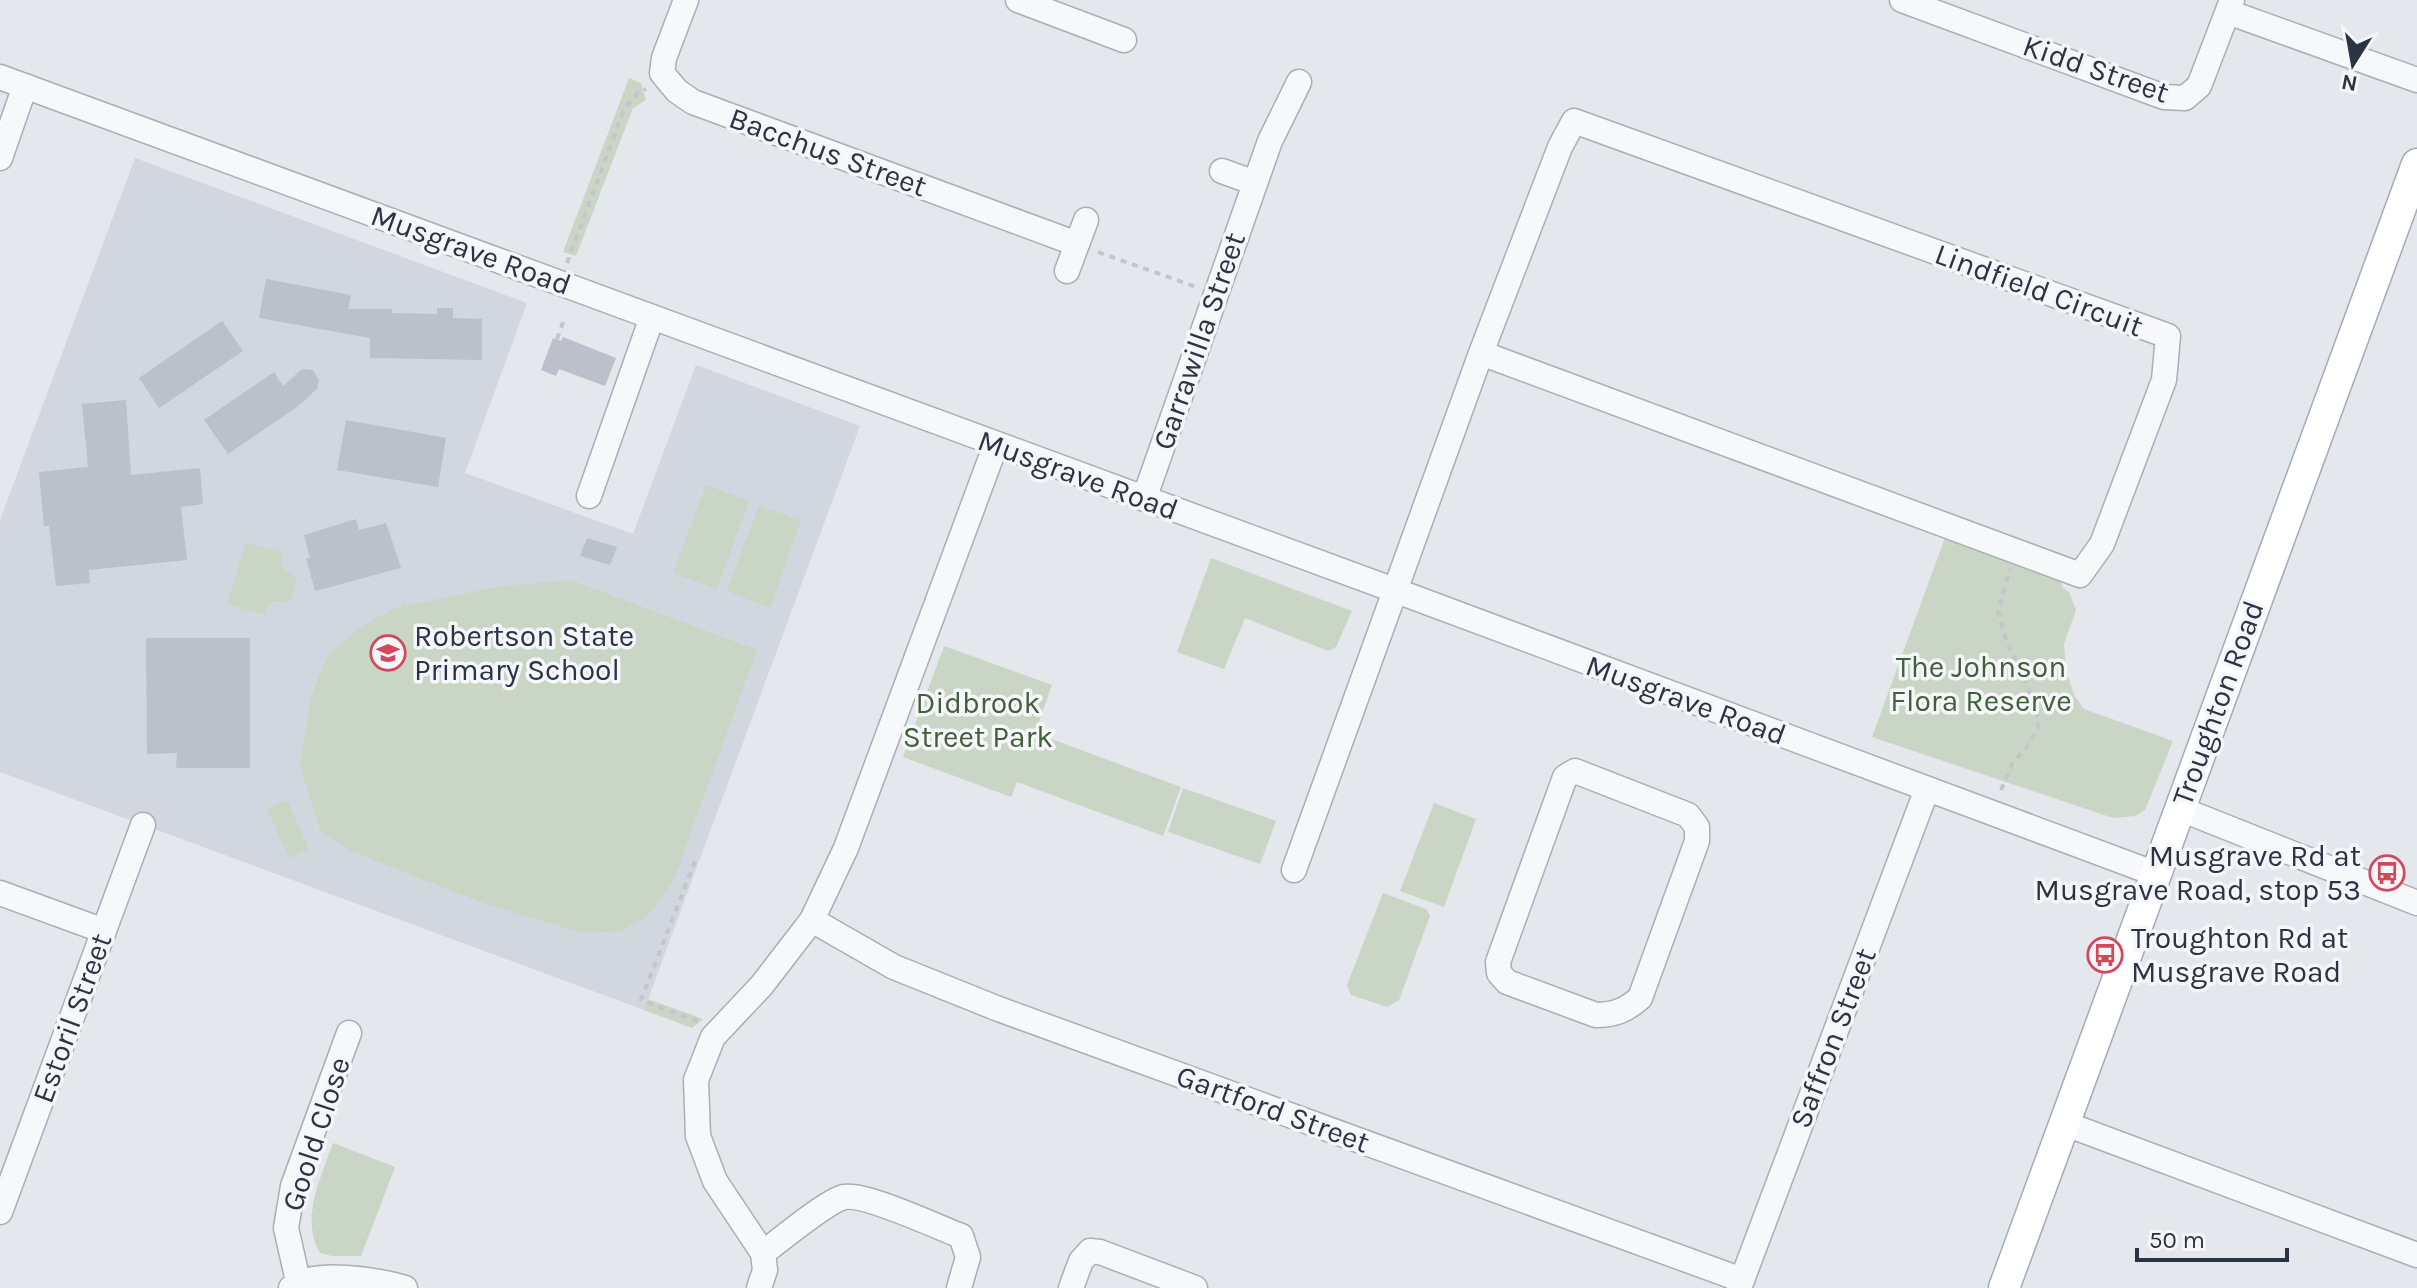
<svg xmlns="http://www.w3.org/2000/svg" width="2417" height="1288" font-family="Karla,sans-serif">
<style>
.built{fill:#d2d6de}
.green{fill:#c9d6c5}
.building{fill:#bbc0ca}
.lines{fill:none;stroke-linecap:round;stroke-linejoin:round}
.minor-casing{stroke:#a9aeb7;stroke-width:27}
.major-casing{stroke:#a3abb8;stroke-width:33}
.path{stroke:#c2c5cb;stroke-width:4;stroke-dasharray:6 6;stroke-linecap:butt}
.minor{stroke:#f7f8fa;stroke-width:24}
.major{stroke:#fff;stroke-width:30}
.labels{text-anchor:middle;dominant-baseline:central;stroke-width:7;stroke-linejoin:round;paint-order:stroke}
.street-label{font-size:30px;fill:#2b3445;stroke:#f4f6f9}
.poi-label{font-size:30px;fill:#2b3445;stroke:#f4f6f9;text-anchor:start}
.park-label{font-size:30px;fill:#3f6138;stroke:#f4f6f9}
</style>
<rect width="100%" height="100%" fill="#e4e7ec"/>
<polygon class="built" points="135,158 527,303 465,473 633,534 696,365 860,426 644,1010 0,772 0,520"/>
<g class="green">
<polygon points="629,78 641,83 646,100 633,108 576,256 563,252"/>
<polygon points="706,485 749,501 717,589 675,574 674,571"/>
<polygon points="759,505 801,521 770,608 727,591"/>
<polygon points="1946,535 2060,578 2062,587 2069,592 2076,610 2064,644 2066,670 2074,695 2084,709 2173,741 2145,810 2135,816 2113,818 1872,737"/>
<polygon points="246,542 283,553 280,566 297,578 290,601 269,602 265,615 227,604"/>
<polygon points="1211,558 1352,611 1336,647 1328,651 1245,618 1224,669 1177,652"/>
<polygon points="571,580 757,650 673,882 646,917 620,932 583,933 486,904 348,850 320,830 300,767 312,694 327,657 353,633 388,611 401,607 403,603 409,605 501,586"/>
<polygon points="944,646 1052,685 1035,733 1181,787 1163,836 1017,782 1011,797 903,757"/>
<polygon points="1183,788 1276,821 1260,864 1168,832"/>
<polygon points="287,800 309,849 289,858 267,809"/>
<polygon points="1434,803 1476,819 1444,907 1400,891"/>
<polygon points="1383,893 1426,909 1430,916 1399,1000 1387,1007 1351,995 1347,985"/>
<polygon points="648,999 703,1019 692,1028 644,1010"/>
<path d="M333 1143 395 1167 361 1256H332L320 1253C300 1218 321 1178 333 1143Z"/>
</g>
<g class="building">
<polygon points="266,279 351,295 348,309 392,309 392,313 437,314 437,308 453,308 453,318 482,319 482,360 370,358 370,338 259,318"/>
<polygon points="222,321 243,351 159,408 139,378"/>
<polygon points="563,337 616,358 605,386 559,369 556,376 541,370 553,338 561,341"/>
<polygon points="302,369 313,370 319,380 317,389 297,407 228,454 204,420 274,372 283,386"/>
<polygon points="126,400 131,475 200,468 203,504 181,507 187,560 89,570 90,583 56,586 49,526 44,526 39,472 88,467 82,404"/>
<polygon points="346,420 446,438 438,487 337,470"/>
<polygon points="356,519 359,530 386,523 401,568 315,591 306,558 310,558 304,535"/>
<polygon points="587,538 617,547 610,565 580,556"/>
<polygon points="146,638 250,638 250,768 176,768 177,753 147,754"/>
</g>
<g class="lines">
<defs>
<g id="minor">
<polyline points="686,0 664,58 662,73 677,91 693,102 1077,244"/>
<polyline points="1018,0 1124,40"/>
<polyline points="1902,0 2164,97 2185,98 2199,86 2232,0"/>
<polyline points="2228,12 2417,80"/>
<polyline points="0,77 1394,590 2156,874"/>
<polyline points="0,158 25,86"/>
<polyline points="1222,171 1255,183"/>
<polyline points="1067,271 1086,220"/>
<polyline points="589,496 652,317"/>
<polyline points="1144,499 1270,141 1299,82"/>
<path d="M1575 771 1688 815 1697 827V841L1640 998C1626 1010 1615 1015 1596 1015L1507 982 1499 973 1498 962 1565 777Z"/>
<polyline points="2178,808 2417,903"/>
<polyline points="1294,870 1481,353 1560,147 1574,121 2168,336 2164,380 2102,544 2080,575 1481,353"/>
<polyline points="0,893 104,931"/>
<polyline points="812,920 894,967 996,1008 1742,1280"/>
<polyline points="2066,1124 2417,1255"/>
<polyline points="0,1212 143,825"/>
<path d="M763 1253C779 1241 827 1201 844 1197 866 1193 937 1227 961 1236L968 1257 959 1288"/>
<polyline points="298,1281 286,1228 293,1186 349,1033"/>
<path d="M291 1288C312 1269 379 1280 405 1288"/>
<polyline points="759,1288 765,1270 763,1253 715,1181 698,1136 696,1080 713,1037 762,985 812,920 846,848 996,444"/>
<polyline points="1071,1288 1081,1261 1090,1251 1100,1252 1195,1288"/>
<polyline points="1739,1288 1927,789"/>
</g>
<polyline id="major" points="2004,1288 2417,164"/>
</defs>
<use href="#minor" class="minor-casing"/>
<use href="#major" class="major-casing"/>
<g class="path">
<polyline points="1098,252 1199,288"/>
<polyline points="567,263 624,109 638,93 646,89"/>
<polyline points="557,339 565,317"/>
<polyline points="2001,790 2012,764 2030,743 2038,728 2036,705 2006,640 1998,611 2010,569"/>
<polyline points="695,861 641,1000 699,1022"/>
</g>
<use href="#minor" class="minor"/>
<use href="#major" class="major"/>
</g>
<defs>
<symbol id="school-ring" viewBox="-11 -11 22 22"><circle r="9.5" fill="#f4f6f9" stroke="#d1495b" stroke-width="1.5"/><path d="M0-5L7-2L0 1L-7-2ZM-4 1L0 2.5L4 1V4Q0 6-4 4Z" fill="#d1495b"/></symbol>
<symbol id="bus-ring" viewBox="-11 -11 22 22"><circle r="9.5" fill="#f4f6f9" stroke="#d1495b" stroke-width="1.5"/><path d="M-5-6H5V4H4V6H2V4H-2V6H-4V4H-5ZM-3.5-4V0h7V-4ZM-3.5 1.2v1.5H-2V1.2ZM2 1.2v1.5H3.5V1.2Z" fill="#d1495b"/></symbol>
</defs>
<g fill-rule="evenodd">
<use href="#school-ring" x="368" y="633" width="40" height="40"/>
<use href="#bus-ring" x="2367" y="853" width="40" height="40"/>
<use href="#bus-ring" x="2085" y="935" width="40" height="40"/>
</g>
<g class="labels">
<g class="street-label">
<text transform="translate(2096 69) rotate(19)">Kidd Street</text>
<text transform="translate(828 152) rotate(20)">Bacchus Street</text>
<text transform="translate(471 250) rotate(20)">Musgrave Road</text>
<text transform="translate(2039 290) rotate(20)">Lindfield Circuit</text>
<text transform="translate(1199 341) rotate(-71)">Garrawilla Street</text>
<text transform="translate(1078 475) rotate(20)">Musgrave Road</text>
<text transform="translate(1686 700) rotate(20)">Musgrave Road</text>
<text transform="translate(2218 703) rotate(-70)">Troughton Road</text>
<text transform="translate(72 1018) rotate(-70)">Estoril Street</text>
<text transform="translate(1833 1038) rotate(-69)">Saffron Street</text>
<text transform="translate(1273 1109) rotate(20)">Gartford Street</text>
<text transform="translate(316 1134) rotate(-72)">Goold Close</text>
</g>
<g class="poi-label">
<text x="414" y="636">Robertson State<tspan x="414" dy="34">Primary School</tspan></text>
<text x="2361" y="856" text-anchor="end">Musgrave Rd at<tspan x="2361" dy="34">Musgrave Road, stop 53</tspan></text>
<text x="2131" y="938">Troughton Rd at<tspan x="2131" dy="34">Musgrave Road</tspan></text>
</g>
<g class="park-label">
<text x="1981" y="667">The Johnson<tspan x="1981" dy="34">Flora Reserve</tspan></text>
<text x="978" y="703">Didbrook<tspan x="978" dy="34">Street Park</tspan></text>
</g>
</g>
<g transform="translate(2353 64) rotate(191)" stroke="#f4f6f9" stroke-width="6" paint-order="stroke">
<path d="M0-6L14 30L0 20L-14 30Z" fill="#2b3445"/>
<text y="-12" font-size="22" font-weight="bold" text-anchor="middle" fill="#2b3445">N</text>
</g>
<path d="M2137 1248v12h150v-12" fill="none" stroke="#2b3445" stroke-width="4"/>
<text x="2149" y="1248" font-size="24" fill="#2b3445" stroke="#f4f6f9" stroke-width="6" paint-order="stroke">50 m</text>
</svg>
